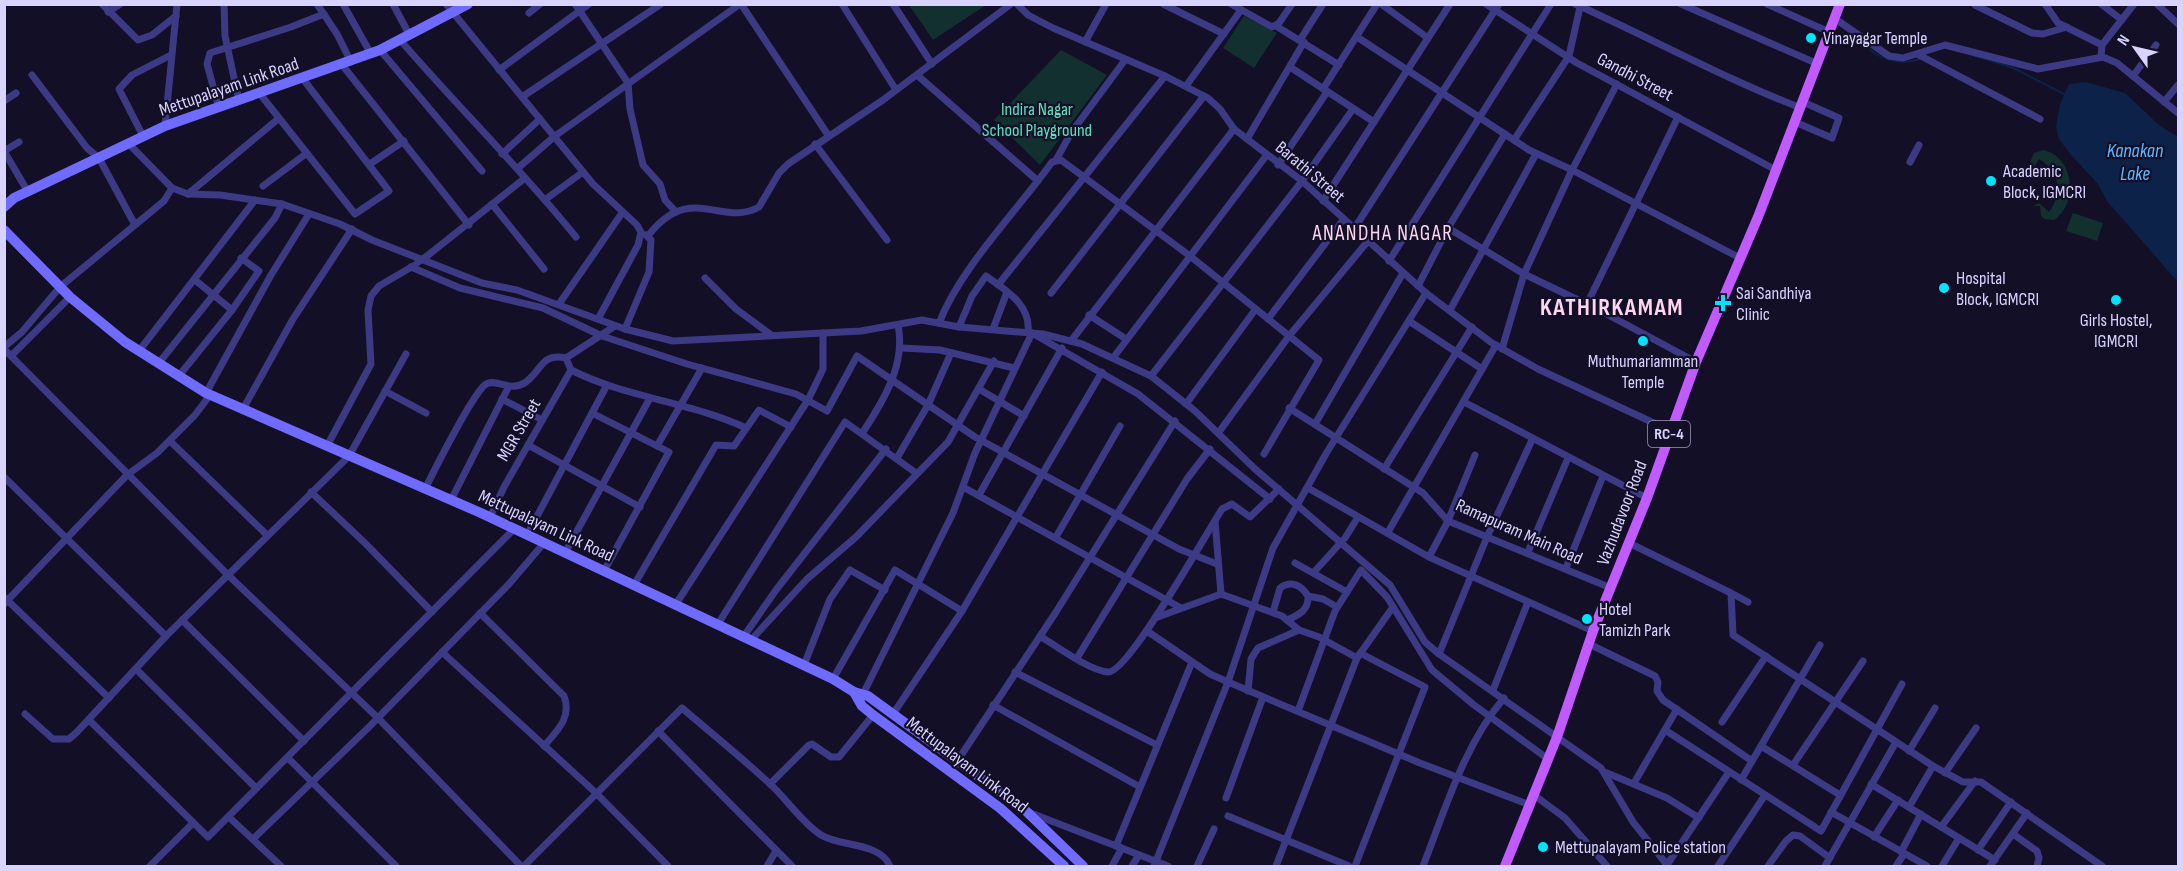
<svg xmlns="http://www.w3.org/2000/svg" width="2183" height="871" font-family="'Sofia Sans Condensed',sans-serif">
<style>
.green{fill:#12302f}
.water{fill:#0c2248}
.lines{fill:none;stroke-linecap:round;stroke-linejoin:round}
.stream{stroke:#0c2248;stroke-width:2}
.street{stroke:#3d3a85;stroke-width:7}
.secondary{stroke:#6f6bff;stroke-width:10}
.primary{stroke:#c25bff;stroke-width:10}
.street-bridge{stroke:#3d3a85;stroke-width:7}
.poi-dot{fill:#00e5ff;stroke:#130f26;stroke-width:2}
.labels{text-anchor:middle;dominant-baseline:central;stroke-width:4.5;stroke-linejoin:round;paint-order:stroke}
.shield{fill:#130f26;stroke:#9e99be;stroke-width:1.5}
.shield-label{font-size:16px;font-weight:bold;fill:#d9d4ff}
.poi-label{font-size:18px;fill:#d9d4ff;stroke:#130f26;text-anchor:start}
.street-label{font-size:18px;fill:#d9d4ff;stroke:#130f26}
.park-label{font-size:18px;fill:#5fe0c0;stroke:#130f26}
.water-label{font-size:20px;font-style:italic;fill:#62b6ff;stroke:#130f26}
.quarter-label{font-size:21px;letter-spacing:1.5px;fill:#ffd6f0;stroke:#130f26}
.district-label{font-size:24px;font-weight:bold;letter-spacing:1.5px;fill:#ffd6f0;stroke:#130f26}
</style>
<rect width="100%" height="100%" fill="#130f26"/>
<g class="green">
<polygon points="909,5 986,5 933,40"/>
<polygon points="1244,16 1277,33 1254,68 1223,48"/>
<polygon points="1061,50 1107,75 1040,165 994,120"/>
<path d="M2043 150C2074 156 2079 203 2054 220L2045 219 2041 216 2040 206H2033L2039 203 2049 212C2063 193 2060 171 2039 159L2033 169 2030 162 2034 153Z"/>
<polygon points="2073,213 2103,223 2097,241 2066,231"/>
</g>
<polygon class="water" points="2086,82 2125,93 2159,125 2178,137 2178,282 2107,201 2098,184 2071,155 2059,139 2056,127 2060,104 2069,84"/>
<g class="lines">
<g class="stream">
<path d="M1863 42C1875 59 1901 66 1920 59"/>
<polyline points="1973,55 2013,68 2064,94"/>
</g>
<g class="street">
<polyline points="102,4 138,40 152,35 176,16"/>
<polyline points="224,4 225,36 239,101"/>
<polyline points="317,4 337,34 351,62"/>
<polyline points="343,4 371,54"/>
<polyline points="393,4 410,36"/>
<polyline points="446,4 593,184 637,225 641,232 638,245 598,319"/>
<polyline points="575,4 628,83 630,109 643,165 660,184 665,200 676,212"/>
<polyline points="741,4 828,135"/>
<polyline points="842,4 896,90"/>
<polyline points="893,4 932,64"/>
<polyline points="1017,4 1028,15 1053,28 1165,76 1208,98 1220,109 1234,129 1302,181 1426,293 1492,343 1538,369 1671,431"/>
<polyline points="1163,4 1224,34"/>
<polyline points="1231,4 1272,27 1279,23 1292,4"/>
<polyline points="1381,4 1428,38"/>
<polyline points="1486,4 1577,63 1774,169"/>
<path d="M1575 4C1651 38 1723 78 1801 108"/>
<polyline points="1681,4 1818,64"/>
<polyline points="1767,4 1829,32"/>
<polyline points="2045,4 2058,23 2102,45"/>
<polyline points="2101,4 2122,20"/>
<polyline points="2157,4 2178,24"/>
<polyline points="1975,5 2032,33 2043,34 2067,27"/>
<polyline points="108,12 120,4"/>
<polyline points="529,13 540,4"/>
<polyline points="1834,18 1889,56 1903,58 1945,45 2038,69 2103,57 2117,63 2178,113"/>
<polyline points="1276,26 1339,65"/>
<polyline points="1357,37 1529,150 1572,170 1740,258"/>
<polyline points="1300,40 1323,4"/>
<path d="M401 41C458 107 521 169 576 237"/>
<polyline points="1085,42 1106,4"/>
<polyline points="380,50 482,171"/>
<polyline points="1919,55 2040,119"/>
<polyline points="2101,57 2102,45 2134,4"/>
<polyline points="343,66 469,225"/>
<polyline points="1290,67 1374,122"/>
<polyline points="499,70 589,4"/>
<polyline points="32,75 87,148 99,158 135,225"/>
<polyline points="917,75 1038,181"/>
<polyline points="2133,76 2156,45"/>
<polyline points="1186,86 1241,10"/>
<polyline points="1323,89 1377,4"/>
<polyline points="260,94 355,214 389,191 303,79"/>
<polyline points="522,97 661,4"/>
<polyline points="4,101 16,93"/>
<polyline points="2164,102 2178,85"/>
<polyline points="219,108 207,64 210,53 291,27 324,14"/>
<polyline points="1795,122 1832,138 1839,118 1803,102"/>
<polyline points="165,126 177,4"/>
<polyline points="143,136 119,89 132,75 171,55"/>
<polyline points="1247,139 1304,42"/>
<polyline points="1514,140 1569,56 1580,7"/>
<polyline points="19,142 4,151 28,192"/>
<polyline points="128,143 172,188 188,194 220,195 282,204 340,224 372,240 482,283 517,290 625,329 673,341 861,331 922,320 959,327 1043,334 1082,344 1151,376 1195,411 1255,469 1390,585 1425,642 1439,654 1601,768 1633,822 1668,866"/>
<polyline points="815,144 887,240"/>
<polyline points="502,154 540,119"/>
<polyline points="1056,160 1071,133 1125,60"/>
<polyline points="1910,162 1919,145"/>
<polyline points="370,164 404,141"/>
<polyline points="1278,165 1327,92"/>
<polyline points="518,168 555,136 740,4"/>
<polyline points="263,186 307,153"/>
<polyline points="188,194 278,119"/>
<polyline points="546,199 583,172"/>
<polyline points="1323,201 1450,4"/>
<polyline points="492,204 544,269"/>
<polyline points="1448,228 1524,274 1601,311 1696,362"/>
<polyline points="1354,229 1499,4"/>
<path d="M648 236C690 181 722 228 759 207L779 173 788 164 883 100 1011 4"/>
<polyline points="427,256 525,178"/>
<polyline points="1389,261 1551,4"/>
<polyline points="411,267 460,288 543,308 602,336 687,364 796,394 827,411 857,356 975,437 1179,549 1217,564"/>
<polyline points="705,278 736,309 770,334"/>
<polyline points="195,280 232,310"/>
<polyline points="998,285 1165,76"/>
<polyline points="1418,286 1448,228 1505,134"/>
<polyline points="1051,293 1204,96"/>
<polyline points="559,304 622,213"/>
<polyline points="1587,304 1678,117"/>
<polyline points="1450,310 1536,154"/>
<polyline points="1089,315 1126,339"/>
<polyline points="1268,319 1343,220"/>
<polyline points="1409,321 1482,369"/>
<path d="M939 323C961 267 1017 211 1052 162L1061 160 1190 256 1319 360 1264 454"/>
<path d="M959 327 972 296 986 276C1006 290 1031 305 1028 332"/>
<polyline points="625,329 649,272 651,240 646,235"/>
<polyline points="993,329 1007,292"/>
<polyline points="1071,341 1234,129"/>
<polyline points="4,347 22,332 60,287 164,201 172,188"/>
<polyline points="902,348 940,350 1014,368"/>
<polyline points="4,349 227,574 378,718 521,866"/>
<polyline points="1502,349 1524,274 1572,170 1617,84"/>
<polyline points="139,351 255,200"/>
<polyline points="12,355 70,297"/>
<polyline points="1113,358 1266,156"/>
<polyline points="158,364 275,218 282,204"/>
<path d="M571 370C627 398 690 402 746 428"/>
<polyline points="1151,376 1302,181 1353,109"/>
<polyline points="178,377 232,310 259,271 241,258"/>
<polyline points="979,389 1024,416"/>
<polyline points="385,391 426,413"/>
<polyline points="206,393 271,275 309,214"/>
<polyline points="502,399 542,420"/>
<polyline points="1464,402 1647,498"/>
<polyline points="1186,404 1255,310"/>
<polyline points="1289,408 1423,493 1448,521 1611,588"/>
<polyline points="243,409 293,319 352,229"/>
<polyline points="592,413 669,452 604,571"/>
<polyline points="1315,424 1403,273"/>
<path d="M863 432C884 400 906 364 898 325"/>
<polyline points="1219,432 1289,336 1368,241"/>
<polyline points="170,441 267,535"/>
<polyline points="528,445 640,507"/>
<polyline points="327,446 371,364 368,310 371,296 379,286 415,265"/>
<polyline points="657,446 702,368"/>
<polyline points="897,458 928,405 951,353"/>
<polyline points="1384,469 1472,327"/>
<polyline points="4,477 166,636"/>
<polyline points="963,487 1181,608"/>
<polyline points="1308,488 1429,557 1593,631"/>
<path d="M425 489C434 471 473 393 486 384 496 378 510 393 526 382 543 369 541 353 566 358L615 326"/>
<polyline points="311,492 366,544 432,612"/>
<polyline points="979,495 1062,348"/>
<polyline points="451,500 508,388"/>
<polyline points="490,517 504,487 571,370 566,358"/>
<polyline points="1215,521 1221,594"/>
<polyline points="1388,532 1496,345"/>
<polyline points="527,535 607,385"/>
<polyline points="1056,537 1120,426"/>
<polyline points="1629,543 1731,593 1733,635 1933,766 1963,782 1981,782 2102,866"/>
<polyline points="1528,552 1568,458"/>
<polyline points="565,553 650,398"/>
<polyline points="1429,557 1448,521 1475,455"/>
<polyline points="1295,563 1347,592"/>
<polyline points="1566,568 1603,476"/>
<polyline points="1314,572 1345,538 1358,517"/>
<polyline points="634,585 716,445 734,446 759,410 791,427"/>
<polyline points="1731,593 1748,602"/>
<polyline points="1308,596 1323,599 1337,607"/>
<polyline points="4,597 109,698"/>
<polyline points="4,604 127,475 157,453 195,415 210,395"/>
<polyline points="676,604 808,400 823,369 823,333"/>
<path d="M1273 612 1280 588C1291 580 1301 585 1308 596 1309 610 1299 615 1287 620"/>
<path d="M480 613 564 696C572 717 558 730 544 746"/>
<polyline points="1155,618 1221,594 1282,616 1299,630"/>
<polyline points="182,620 304,741"/>
<polyline points="718,624 845,422 916,473"/>
<polyline points="1147,631 1210,674 1228,682 1420,763 1530,805"/>
<polyline points="744,636 776,590 886,449"/>
<path d="M1040 636C1056 646 1090 671 1108 672 1128 674 1207 532 1222 509L1232 504 1250 517 1279 489"/>
<polyline points="751,640 807,579 856,537 948,442 994,361"/>
<polyline points="1589,644 1655,676 1658,682 1657,691 1663,700 1752,761"/>
<polyline points="442,652 596,793 668,866"/>
<polyline points="1439,654 1487,537 1532,440"/>
<polyline points="1077,658 1187,479 1210,449"/>
<polyline points="804,665 830,599 850,570 885,590"/>
<polyline points="136,669 256,788"/>
<polyline points="1015,672 1157,745"/>
<polyline points="833,679 895,570 962,611"/>
<polyline points="1493,690 1528,602"/>
<polyline points="1248,691 1251,659 1258,648 1299,630 1319,637 1357,658"/>
<polyline points="863,694 953,513 975,453 1032,333 1138,394 1270,499"/>
<polyline points="993,705 1140,787"/>
<polyline points="1298,711 1335,611 1361,570 1387,597 1432,670 1474,705 1548,759"/>
<polyline points="25,714 53,739 69,739 77,732 166,636 349,456 406,354"/>
<polyline points="893,714 962,611 1102,372"/>
<polyline points="89,720 208,837 514,529"/>
<polyline points="1722,722 1766,656"/>
<polyline points="1665,730 1821,831 1902,684"/>
<polyline points="658,731 792,866"/>
<polyline points="1761,746 1840,795"/>
<polyline points="1909,751 1935,708"/>
<polyline points="288,758 396,866"/>
<polyline points="958,760 1056,612 1175,421"/>
<polyline points="1793,765 1863,661"/>
<polyline points="1607,773 1667,798 1699,818"/>
<polyline points="1945,773 1976,728"/>
<polyline points="1741,780 1820,645"/>
<polyline points="1634,783 1677,709"/>
<polyline points="770,784 809,745 812,744 831,757 839,757 873,715"/>
<polyline points="1871,784 1995,860"/>
<polyline points="1534,795 1565,818 1607,866"/>
<polyline points="1226,798 1263,697"/>
<polyline points="1909,807 1933,766"/>
<polyline points="1028,812 1168,866"/>
<polyline points="1831,812 1927,866"/>
<polyline points="1228,816 1349,866"/>
<polyline points="230,818 281,866"/>
<polyline points="1941,827 1975,781"/>
<polyline points="2013,834 2037,851 2039,858 2037,866"/>
<polyline points="1874,837 1898,800"/>
<polyline points="253,839 369,727 509,584 544,543"/>
<polyline points="1116,846 1192,662"/>
<polyline points="1978,850 2011,802"/>
<polyline points="1901,852 1921,814"/>
<polyline points="1667,865 1729,772"/>
<polyline points="150,866 193,823"/>
<path d="M524 866 682 708C711 733 741 757 769 783 787 799 801 822 821 835 840 847 880 842 890 866"/>
<polyline points="767,866 776,851"/>
<polyline points="1112,866 1122,848"/>
<polyline points="1132,866 1139,855"/>
<polyline points="1154,866 1228,682 1273,548 1327,452 1426,293"/>
<polyline points="1197,866 1214,829"/>
<polyline points="1276,866 1357,658 1393,607"/>
<polyline points="1355,866 1425,687 1360,653"/>
<path d="M1423 866C1445 810 1464 745 1504 698"/>
<polyline points="1718,866 1765,795"/>
<polyline points="1768,866 1786,841 1793,835 1800,836 1830,858"/>
<polyline points="1825,866 1896,742"/>
<polyline points="1896,866 1904,854"/>
<polyline points="1942,866 1959,838"/>
<polyline points="1990,866 2027,813"/>
</g>
<g class="secondary">
<polyline points="4,207 14,198 165,126 380,50 468,4"/>
<polyline points="4,230 70,297 125,342 206,393 481,513 833,679 854,692 862,706 873,715 1000,808 1064,866"/>
<polyline points="854,692 868,696 1026,811 1083,866"/>
</g>
<polyline class="primary" points="1505,866 1557,737 1593,631 1647,498 1696,362 1758,217 1840,4"/>
<polyline class="street-bridge" points="418,262 427,256"/>
</g>
<g class="poi-dot">
<circle cx="1811" cy="38" r="6"/>
<circle cx="1991" cy="181" r="6"/>
<circle cx="1944" cy="288" r="6"/>
<circle cx="2116" cy="300" r="6"/>
<path d="M1720 294h6v6h6v6h-6v6h-6v-6h-6v-6h6z"/>
<circle cx="1643" cy="341" r="6"/>
<circle cx="1587" cy="619" r="6"/>
<circle cx="1543" cy="847" r="6"/>
</g>
<g class="labels">
<rect class="shield" x="1648" y="421" width="42" height="26" rx="4.5"/>
<g class="shield-label">
<text x="1669" y="434">RC-4</text>
</g>
<g class="poi-label">
<text x="1823" y="38">Vinayagar Temple</text>
<text x="2003" y="171">Academic<tspan x="2003" dy="21">Block, IGMCRI</tspan></text>
<text x="1956" y="278">Hospital<tspan x="1956" dy="21">Block, IGMCRI</tspan></text>
<text x="1736" y="293">Sai Sandhiya<tspan x="1736" dy="21">Clinic</tspan></text>
<text x="2116" y="320" text-anchor="middle">Girls Hostel,<tspan x="2116" dy="21">IGMCRI</tspan></text>
<text x="1643" y="361" text-anchor="middle">Muthumariamman<tspan x="1643" dy="21">Temple</tspan></text>
<text x="1599" y="609">Hotel<tspan x="1599" dy="21">Tamizh Park</tspan></text>
<text x="1555" y="847">Mettupalayam Police station</text>
</g>
<g class="street-label">
<text transform="translate(1635 77) rotate(28)">Gandhi Street</text>
<text transform="translate(229 87) rotate(-19)">Mettupalayam Link Road</text>
<text transform="translate(1310 172) rotate(40)">Barathi Street</text>
<text transform="translate(519 430) rotate(-60)">MGR Street</text>
<text transform="translate(1622 513) rotate(-69)">Vazhudavoor Road</text>
<text transform="translate(546 526) rotate(25)">Mettupalayam Link Road</text>
<text transform="translate(1519 532) rotate(24)">Ramapuram Main Road</text>
<text transform="translate(967 765) rotate(37)">Mettupalayam Link Road</text>
</g>
<g class="park-label">
<text x="1037" y="109">Indira Nagar<tspan x="1037" dy="21">School Playground</tspan></text>
</g>
<g class="water-label">
<text x="2135" y="151">Kanakan<tspan x="2135" dy="23">Lake</tspan></text>
</g>
<g class="quarter-label">
<text x="1383" y="233">ANANDHA NAGAR</text>
</g>
<g class="district-label">
<text x="1612" y="307">KATHIRKAMAM</text>
</g>
</g>
<rect width="2183" height="871" fill="none" stroke="#d9d4ff" stroke-width="12"/>
<g transform="translate(2135 48) rotate(304)" stroke="#130f26" stroke-width="4.5" paint-order="stroke">
<path d="M0-4.5L10 22L0 15L-10 22Z" fill="#d9d4ff"/>
<text y="-9" font-size="16" font-weight="bold" text-anchor="middle" fill="#d9d4ff">N</text>
</g>
</svg>
